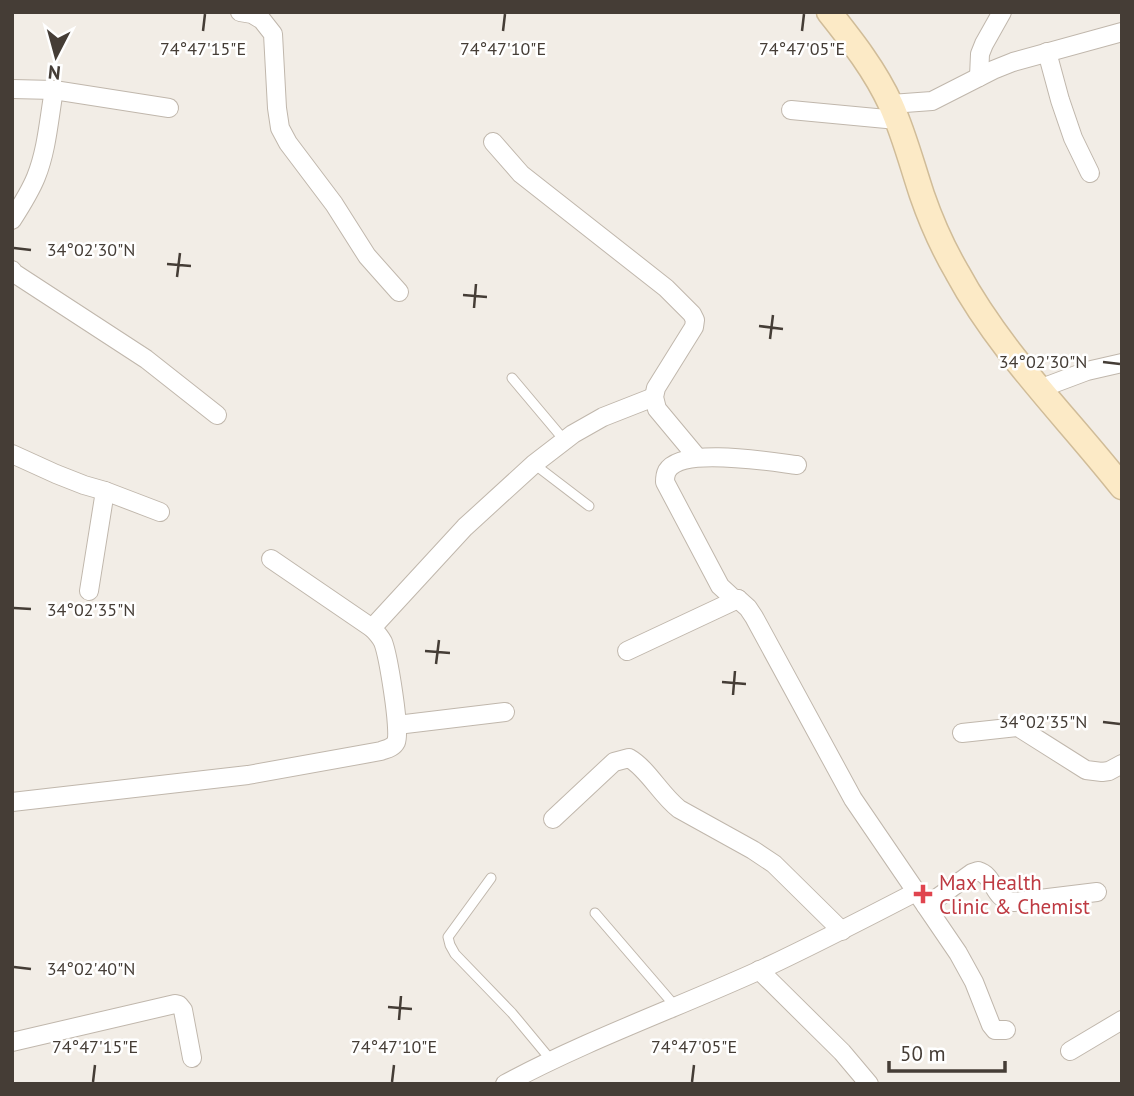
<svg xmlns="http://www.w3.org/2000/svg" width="1134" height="1096" font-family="'PT Sans',sans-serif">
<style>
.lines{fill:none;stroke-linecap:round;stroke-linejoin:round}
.lane-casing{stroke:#c0b7ac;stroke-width:11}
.street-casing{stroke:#c0b7ac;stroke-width:20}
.secondary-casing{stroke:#d0bc98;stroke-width:27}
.lane{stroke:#fff;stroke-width:9}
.street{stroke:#fff;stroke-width:18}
.secondary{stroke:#fceac6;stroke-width:24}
.ticks{fill:none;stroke:#453d36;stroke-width:2.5}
.health-dot{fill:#e0444e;stroke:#fff;stroke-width:2.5}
.labels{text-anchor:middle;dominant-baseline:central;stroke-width:5;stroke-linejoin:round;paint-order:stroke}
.health-label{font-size:21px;fill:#be3a42;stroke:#fff;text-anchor:start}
.ticks-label{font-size:18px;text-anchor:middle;fill:#453d36;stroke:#fff;stroke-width:5;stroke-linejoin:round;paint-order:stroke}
</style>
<rect width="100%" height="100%" fill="#f2ede6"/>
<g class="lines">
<defs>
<g id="lane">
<polyline points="512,378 565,441"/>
<polyline points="534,464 589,506"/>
<polyline points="491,878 448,937 450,945 455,954 512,1013 551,1060"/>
<polyline points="595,913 675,1006"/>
</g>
<g id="street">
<polyline points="240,12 252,14 262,20 273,34 277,108 280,128 288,143 334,204 367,256 399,292"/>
<polyline points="1047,52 1060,100 1073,138 1090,173"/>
<polyline points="979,77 980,54 984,44 1002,12"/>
<polyline points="12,89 54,90 169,108"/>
<polyline points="891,104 932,101 993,70 1013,62 1122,32"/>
<polyline points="791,110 897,120"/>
<polyline points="493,142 521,174 666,288 692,314 695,320 694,327 656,388 654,397 657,409 697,457"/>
<path d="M12 220C21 206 30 192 36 177 47 150 49 118 54 90"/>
<polyline points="12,270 14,273 146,359 217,415"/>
<polyline points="1039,389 1087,371 1122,363"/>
<polyline points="12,454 56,474 84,485 105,491 160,512"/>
<path d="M797 465C772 462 681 446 667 471 665 475 665 478 665 482L720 586 733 598 738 599 748 608 754 617 853 799 958 953 974 982 991 1025 995 1030H1006"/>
<polyline points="271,559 372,628"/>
<polyline points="89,591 105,491"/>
<polyline points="627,651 738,599"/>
<polyline points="397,725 505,712"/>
<polyline points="962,733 1018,727 1086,770 1102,772 1109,771 1122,764"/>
<path d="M12 802 248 775 381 751C386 749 393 748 396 742 401 731 388 655 383 642 380 636 377 633 372 628L465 527 534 464 573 434 603 417 654 397"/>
<path d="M553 819 614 762 629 758C648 769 660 794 679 809L753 850 774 864 842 931"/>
<path d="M926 906 972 873 978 871C996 876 992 900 1014 902L1097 892"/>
<polyline points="759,970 842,1052 869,1084"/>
<polyline points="12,1042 175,1004 179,1005 183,1010 192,1058"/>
<polyline points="1070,1051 1122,1020"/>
<path d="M505 1084C587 1040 674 1009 758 971 812 946 864 919 916 892"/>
</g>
<path id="secondary" d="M829 12C852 41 875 70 891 105 904 134 912 165 922 195 931 221 943 248 957 272 1000 352 1066 416 1122 487"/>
</defs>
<use href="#lane" class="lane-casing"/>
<use href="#street" class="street-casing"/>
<use href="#secondary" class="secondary-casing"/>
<use href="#lane" class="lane"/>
<use href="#street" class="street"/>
<use href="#secondary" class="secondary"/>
</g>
<path class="ticks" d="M203 31 205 14M503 31 505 14M802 31 804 14M14 248 31 250M167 264 191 266M177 277 180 253M463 295 487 297M474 308 476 284M759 326 783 329M770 339 773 315M1103 362 1120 364M14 608 31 609M425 651 450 653M436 664 439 640M722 682 746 684M733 695 735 671M1103 722 1120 724M14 967 31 969M388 1007 412 1009M399 1020 401 996M93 1082 95 1065M392 1082 394 1065M692 1082 694 1065"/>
<path class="health-dot" d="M919.5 883.5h7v7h7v7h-7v7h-7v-7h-7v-7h7z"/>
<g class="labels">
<g class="health-label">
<text x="939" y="882">Max Health<tspan x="939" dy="24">Clinic &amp; Chemist</tspan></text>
</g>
</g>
<g class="ticks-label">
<text x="203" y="55">74°47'15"E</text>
<text x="503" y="55">74°47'10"E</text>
<text x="802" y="55">74°47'05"E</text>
<text x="91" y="256">34°02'30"N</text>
<text x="1043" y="368">34°02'30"N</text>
<text x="91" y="616">34°02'35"N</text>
<text x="1043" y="728">34°02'35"N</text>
<text x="91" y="975">34°02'40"N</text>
<text x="95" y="1053">74°47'15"E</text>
<text x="394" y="1053">74°47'10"E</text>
<text x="694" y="1053">74°47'05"E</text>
</g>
<rect width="1134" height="1096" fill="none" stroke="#453d36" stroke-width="28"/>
<g transform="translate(56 56) rotate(186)" stroke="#ffffff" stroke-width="5" paint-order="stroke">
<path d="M0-5L12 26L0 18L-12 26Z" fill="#453d36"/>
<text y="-10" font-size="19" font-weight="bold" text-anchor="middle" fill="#453d36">N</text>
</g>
<path d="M889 1061v10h116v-10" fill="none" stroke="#453d36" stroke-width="3.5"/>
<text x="900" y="1061" font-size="21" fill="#453d36" stroke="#ffffff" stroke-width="5" paint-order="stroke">50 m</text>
</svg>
